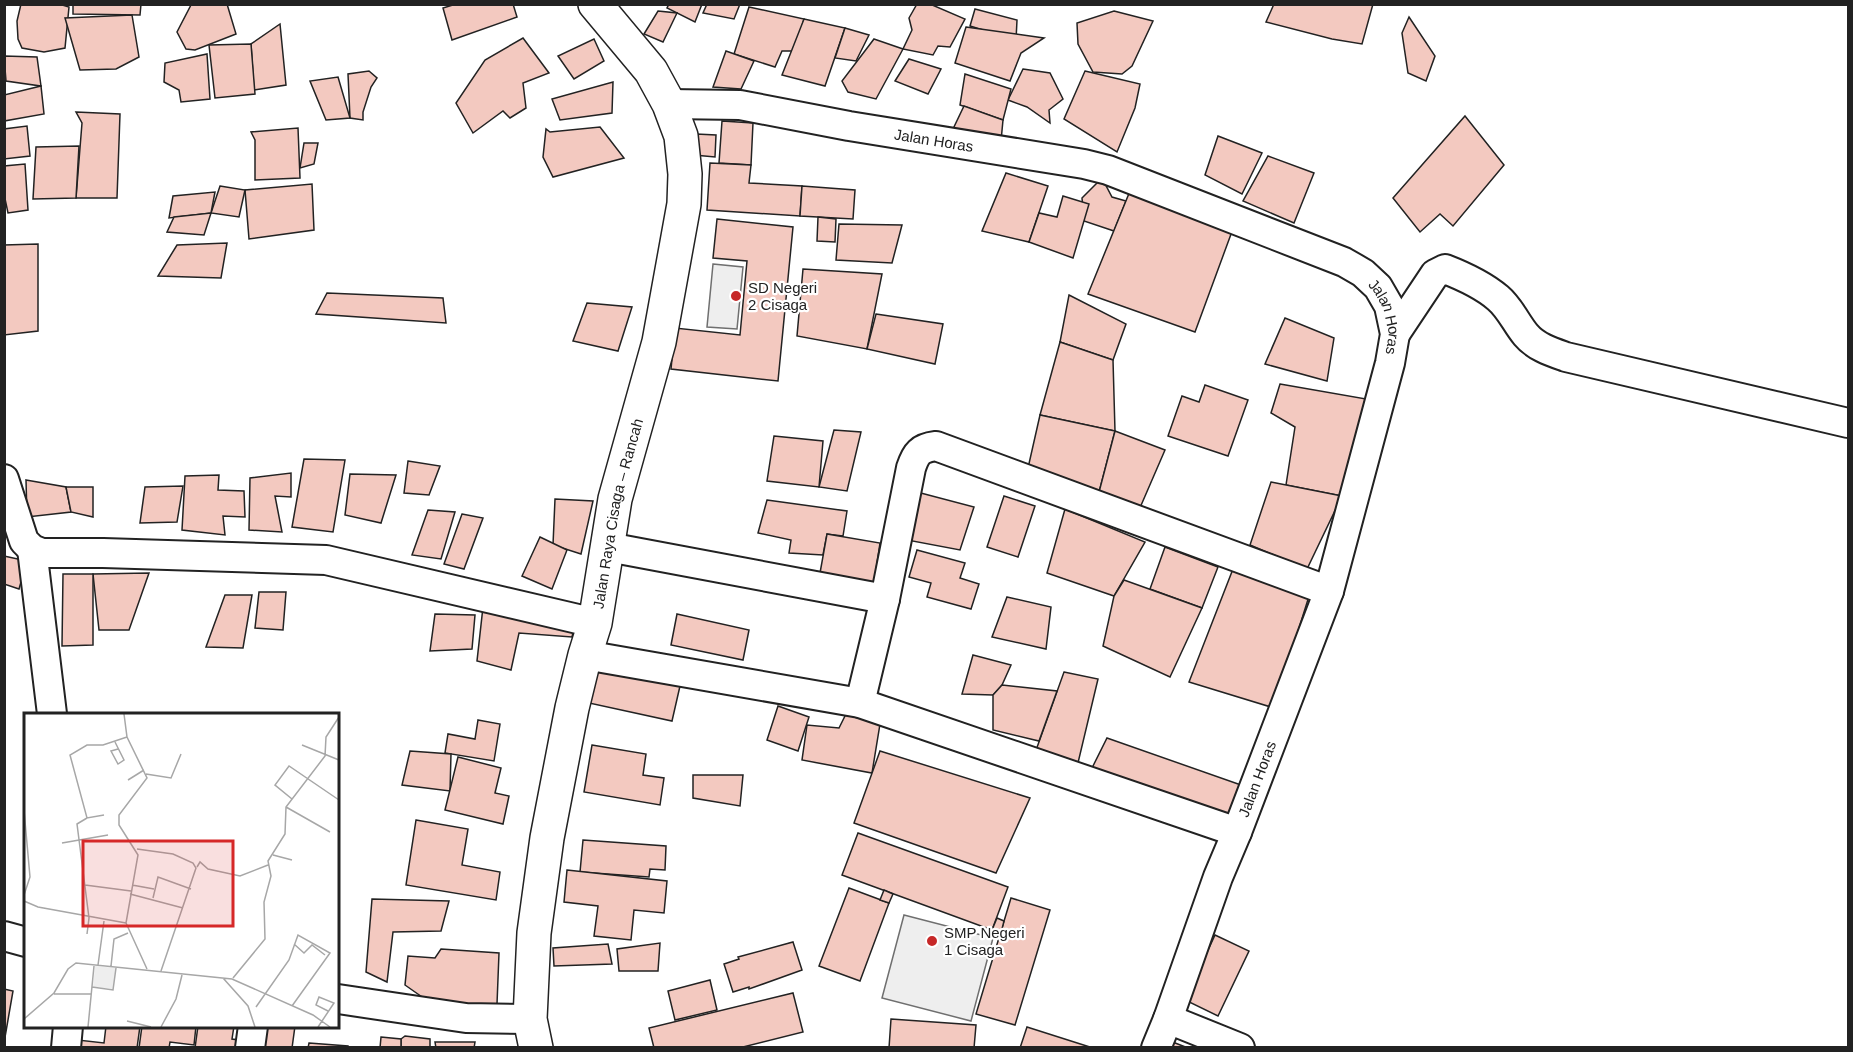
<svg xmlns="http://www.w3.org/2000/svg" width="1853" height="1052" font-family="Arial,sans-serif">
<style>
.green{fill:#eee;stroke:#6f6f6f;stroke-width:1.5}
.building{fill:#f3c9c0;stroke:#222;stroke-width:1.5}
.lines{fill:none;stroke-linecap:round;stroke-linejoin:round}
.minor-casing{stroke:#222;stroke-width:32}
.major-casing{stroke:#222;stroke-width:36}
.minor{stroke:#fff;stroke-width:28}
.major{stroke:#fff;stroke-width:33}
.poi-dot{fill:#c62828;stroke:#fff;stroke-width:2}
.labels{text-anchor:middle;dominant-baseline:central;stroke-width:4.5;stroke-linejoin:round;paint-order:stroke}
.street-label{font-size:15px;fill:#222;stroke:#fff}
.poi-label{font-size:15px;fill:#222;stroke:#fff;text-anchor:start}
.inset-road{fill:none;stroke:#a7a7a7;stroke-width:1.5}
.view{fill:#d62828;fill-opacity:0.15;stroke:#d62828;stroke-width:3}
.inset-edge{fill:none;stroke:#222;stroke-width:3}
</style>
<rect width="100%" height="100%" fill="#fff"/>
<g class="green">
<polygon points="713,264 743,267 737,329 707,327"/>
<polygon points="904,915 993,938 971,1021 882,998"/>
</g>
<g class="building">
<polygon points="21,4 59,4 69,7 65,48 44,52 22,48 18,39 17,21"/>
<polygon points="73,4 141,4 140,15 73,14"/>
<polygon points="227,4 236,34 195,50 186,49 177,32 191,5"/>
<polygon points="456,4 513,4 517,17 452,40 443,8"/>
<polygon points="669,4 702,4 695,22 667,8"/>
<polygon points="707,4 740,4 734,19 703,13"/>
<polygon points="917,4 930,4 965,19 950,47 938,46 933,55 903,49 912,30 909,18"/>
<polygon points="1274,4 1373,4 1362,44 1332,39 1266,22"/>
<polygon points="749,7 804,19 795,51 782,51 775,67 734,54"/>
<polygon points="975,9 1017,20 1016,40 970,26"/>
<polygon points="658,11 677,13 663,42 644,34"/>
<polygon points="1114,11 1153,21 1132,66 1122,74 1093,72 1078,44 1077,23"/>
<polygon points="132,15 139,57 116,69 80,70 65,18"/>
<polygon points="1409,17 1435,56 1426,81 1408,73 1402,33"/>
<polygon points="804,19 845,28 825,86 782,75"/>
<polygon points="280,24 286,85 254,90 251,44"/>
<polygon points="966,27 1044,38 1021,53 1010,81 955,63"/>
<polygon points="845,28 869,35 856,61 835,58"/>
<polygon points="523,38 549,73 523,83 526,108 510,118 503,111 473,133 456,103 485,60"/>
<polygon points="594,39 604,61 574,79 558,56"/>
<polygon points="874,39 903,49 876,99 848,92 842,81"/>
<polygon points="251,44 255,94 215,98 209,45"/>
<polygon points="726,51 754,61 741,89 713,87"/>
<polygon points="207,54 210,99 181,102 179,90 164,82 165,63"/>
<polygon points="4,56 37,57 41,86 6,81"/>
<polygon points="909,59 941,69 928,94 895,81"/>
<polygon points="1023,69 1050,73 1063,99 1049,110 1050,123 1027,107 1008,100"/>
<polygon points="369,71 377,78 371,87 363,112 363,120 350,118 348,74"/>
<polygon points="1085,71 1140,84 1135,108 1117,152 1064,119"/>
<polygon points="965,74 1011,89 1003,120 960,105"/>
<polygon points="338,77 350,118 326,120 310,81"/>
<polygon points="613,82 612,113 560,120 552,99"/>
<polygon points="41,86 44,114 4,121 4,95"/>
<polygon points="964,106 1003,120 1001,141 953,129"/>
<polygon points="76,112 120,114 117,198 76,198 82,123"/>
<polygon points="1465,116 1504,165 1453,226 1440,214 1420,232 1393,198"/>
<polygon points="722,121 753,123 751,165 719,163"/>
<polygon points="27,126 30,156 4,159 4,129"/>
<polygon points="600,127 624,158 553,177 543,157 546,129 550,132"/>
<polygon points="298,128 300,178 255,180 255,140 251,132"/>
<polygon points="696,134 716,135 715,157 694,155"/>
<polygon points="1218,136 1262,153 1242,194 1205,175"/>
<polygon points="304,143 318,143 314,164 300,168"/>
<polygon points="79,146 76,198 33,199 36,147"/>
<polygon points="1268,156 1314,173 1294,223 1243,201"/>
<polygon points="710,163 751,165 749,183 802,186 800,216 707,210"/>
<polygon points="25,164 28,210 8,213 4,194 4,166"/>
<polygon points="1006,173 1048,186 1029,242 982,231"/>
<polygon points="1102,178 1112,197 1126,201 1114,231 1084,221 1082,198"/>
<polygon points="312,184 314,230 249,239 245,190"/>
<polygon points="220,186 245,190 239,217 211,213"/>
<polygon points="802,186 855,190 853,219 800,216"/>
<polygon points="1130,191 1234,226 1195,332 1088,294"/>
<polygon points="215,192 211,213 169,218 173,196"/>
<polygon points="1063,196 1089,204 1073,258 1029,242 1039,213 1057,217"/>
<polygon points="211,213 204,235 167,232 174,217"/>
<polygon points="818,217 836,219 835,242 817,241"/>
<polygon points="717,219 793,227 778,381 671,369 675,328 740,335 747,261 713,258"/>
<polygon points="839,224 902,225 892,263 836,260"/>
<polygon points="227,243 221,278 158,276 177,245"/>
<polygon points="38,244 38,331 4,335 4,245"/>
<polygon points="803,269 882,274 867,349 797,336"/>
<polygon points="327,293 443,298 446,323 316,314"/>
<polygon points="1069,295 1126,324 1113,360 1060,342"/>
<polygon points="587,303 632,307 618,351 573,341"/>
<polygon points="876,314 943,324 935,364 867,349"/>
<polygon points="1285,318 1334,338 1327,381 1265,364"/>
<polygon points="1060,342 1113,360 1115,431 1040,415"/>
<polygon points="1280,384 1372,400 1342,496 1286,485 1295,427 1271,413"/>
<polygon points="1205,385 1248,400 1228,456 1168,436 1182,396 1199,402"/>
<polygon points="1040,415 1115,431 1098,496 1028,468"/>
<polygon points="834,430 861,432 847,491 819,487"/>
<polygon points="1115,431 1165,450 1139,510 1098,496"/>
<polygon points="774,436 823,441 819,487 767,481"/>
<polygon points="304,459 345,460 333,532 292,527"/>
<polygon points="408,461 440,466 429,495 404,493"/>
<polygon points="291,473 291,497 275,496 282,532 249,530 250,478"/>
<polygon points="350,474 396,475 381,523 345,515"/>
<polygon points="219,475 218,490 244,491 245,517 223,516 225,535 182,530 185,476"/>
<polygon points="26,480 66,487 71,512 27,517"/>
<polygon points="1271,482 1342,496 1307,569 1250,545"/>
<polygon points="183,486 177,522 140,523 145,487"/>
<polygon points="66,487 93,487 93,517 71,512"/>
<polygon points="917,492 974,507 960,550 907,540"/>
<polygon points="1004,496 1035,506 1018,557 987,547"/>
<polygon points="555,499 593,501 581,554 553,545"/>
<polygon points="767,500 847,511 843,536 827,534 823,555 789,553 791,540 758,533"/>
<polygon points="1065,509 1145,542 1114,596 1047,573"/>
<polygon points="428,510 455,512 441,559 412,555"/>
<polygon points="462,514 483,518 464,569 444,564"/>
<polygon points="827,534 880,543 874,583 820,573"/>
<polygon points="540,537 567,550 552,589 522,576"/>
<polygon points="1165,547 1218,567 1202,608 1150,589"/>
<polygon points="917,550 965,563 960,578 979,584 971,609 927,597 931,583 909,577"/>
<polygon points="4,556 27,561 19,589 4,584"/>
<polygon points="1233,569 1310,593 1274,708 1189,682"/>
<polygon points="149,573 129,630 99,630 93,574"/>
<polygon points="63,574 93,574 93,645 62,646"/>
<polygon points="1124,580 1202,608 1170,677 1103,646 1114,596"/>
<polygon points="259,592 286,592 283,630 255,628"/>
<polygon points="225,595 252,595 243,648 206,647"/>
<polygon points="1007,597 1051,607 1046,649 992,637"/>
<polygon points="483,607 575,624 572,637 519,633 511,670 477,661"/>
<polygon points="435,614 475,615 472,649 430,651"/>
<polygon points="677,614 749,630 743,660 671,645"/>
<polygon points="973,655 1011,665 1002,685 993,695 962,694"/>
<polygon points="597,667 680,686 672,721 589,703"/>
<polygon points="1064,672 1098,679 1077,767 1035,753"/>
<polygon points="1002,685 1057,691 1039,741 993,730 993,695"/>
<polygon points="778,706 809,717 798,751 767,740"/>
<polygon points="847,712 880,724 872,773 802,760 807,725 839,728"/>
<polygon points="478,720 500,724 494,761 445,753 448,734 475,739"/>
<polygon points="1107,738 1241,785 1229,822 1090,772"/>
<polygon points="592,745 646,754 643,775 664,778 660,805 584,792"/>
<polygon points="410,751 451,754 450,791 402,785"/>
<polygon points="880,751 1030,798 996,873 854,823"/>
<polygon points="458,757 501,768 495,793 509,796 503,824 445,810"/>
<polygon points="693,775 743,775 740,806 693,798"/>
<polygon points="416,820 468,829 462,865 500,872 496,900 406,885"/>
<polygon points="858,833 1008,887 992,930 842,875"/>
<polygon points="583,840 666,846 665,870 650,869 649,877 580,872"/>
<polygon points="567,870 667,881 664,913 634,910 631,940 594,936 598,906 564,902"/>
<polygon points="849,888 889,903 860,981 819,966"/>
<polygon points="884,890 893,894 889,903 880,900"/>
<polygon points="1011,898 1050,910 1015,1025 976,1014"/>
<polygon points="372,899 449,901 441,931 393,932 387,982 366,972"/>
<polygon points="997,918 1004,921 1001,933 992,930"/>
<polygon points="1215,935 1249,951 1218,1016 1185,1000"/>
<polygon points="793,942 802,970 749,989 749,987 733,992 724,964 739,959 738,957"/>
<polygon points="660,943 658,971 619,971 617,949"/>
<polygon points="608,944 612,964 554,966 553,948"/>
<polygon points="441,949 499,953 497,1004 435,1006 405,985 408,956 435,958"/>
<polygon points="710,980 717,1010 675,1020 668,991"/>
<polygon points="4,989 13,991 4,1043"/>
<polygon points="793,993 803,1032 739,1048 654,1048 649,1028"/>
<polygon points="891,1019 976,1025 974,1048 889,1048"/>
<polygon points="106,1026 140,1026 137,1048 68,1048 69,1039 104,1043"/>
<polygon points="142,1026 196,1026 194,1045 170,1042 169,1048 139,1048"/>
<polygon points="198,1026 234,1026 232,1039 246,1041 245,1048 195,1048"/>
<polygon points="263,1026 295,1026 292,1048 260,1048"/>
<polygon points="1027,1027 1093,1048 1020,1048"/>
<polygon points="405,1036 430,1039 430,1048 401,1048 401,1039"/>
<polygon points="381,1037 401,1039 401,1048 380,1048"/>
<polygon points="1170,1041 1188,1048 1167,1048"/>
<polygon points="435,1042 475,1042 474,1048 436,1048"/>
<polygon points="309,1043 348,1046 348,1048 308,1048"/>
</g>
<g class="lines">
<defs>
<g id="minor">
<path id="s1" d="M669 104 740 105 849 126 1084 164 1108 170 1344 262 1363 273 1378 287 1389 306 1395 334 1390 363 1329 591 1237 832 1218 877 1168 1019 1156 1048"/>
<path d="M1395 334 1435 274 1445 269C1463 276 1484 286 1498 298 1510 308 1516 323 1526 335 1536 347 1552 352 1566 357L1848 423"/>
<polyline points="4,479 24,541 32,549 42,553 103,553 326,560 595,623"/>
<polyline points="608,547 885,599"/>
<polyline points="32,549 52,714"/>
<polyline points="585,655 860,703 1237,832"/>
<path d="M860 703 885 599 911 468C916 453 920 448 936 446L1329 591"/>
<polyline points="4,936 26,942"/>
<polyline points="338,999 466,1018 530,1019"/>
<polyline points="1168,1019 1240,1048"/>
<polyline points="66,1048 68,1026"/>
<polyline points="250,1048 253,1026"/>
</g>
<g id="major">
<path id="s2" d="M536 1048 530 1019 534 933 547 838 572 708 585 655 595 623 615 499 659 342 684 204 685 174 681 136 669 104 651 71 595 4"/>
</g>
</defs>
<use href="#minor" class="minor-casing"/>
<use href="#major" class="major-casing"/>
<use href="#minor" class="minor"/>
<use href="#major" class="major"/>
</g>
<g class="poi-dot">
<circle cx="736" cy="296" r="6"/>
<circle cx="932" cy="941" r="6"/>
</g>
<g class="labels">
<g class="street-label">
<text stroke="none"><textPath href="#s1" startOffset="268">Jalan Horas</textPath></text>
<text stroke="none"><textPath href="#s1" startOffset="772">Jalan Horas</textPath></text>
<text stroke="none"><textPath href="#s2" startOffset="544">Jalan Raya Cisaga – Rancah</textPath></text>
<text transform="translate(1257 779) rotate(-69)">Jalan Horas</text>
</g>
<g class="poi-label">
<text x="748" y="287">SD Negeri<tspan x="748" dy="17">2 Cisaga</tspan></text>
<text x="944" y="932">SMP Negeri<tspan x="944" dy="17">1 Cisaga</tspan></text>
</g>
</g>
<g transform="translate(24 713)">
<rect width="315" height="315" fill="#fff"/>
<path d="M71 253 92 255 89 276 69 274Z" fill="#eee"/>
<path class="inset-road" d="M100 1 103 24 123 65 95 102V112L114 142 102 210 123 256M91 29 100 47 94 51 87 38 94 36M278 32 315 47M122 61 147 65 157 41M104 67 120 57M268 86 251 72 265 53 315 87M262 94 306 119M0 97 6 164 0 182M80 102 63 105 46 42 63 32H79L103 24M63 105 53 111 65 205 63 221M38 130 84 122M113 136 149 141 169 150 172 155 137 258M249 142 268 147M173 154 176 149 184 156 216 163 244 152M61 172 107 178M108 172 130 176M106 181 159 195M129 185 134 164 167 176M0 188 14 194 102 210M270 231 280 240 288 232 301 242M74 252 80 208M87 253 90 226 104 220M199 265 224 293 231 314M209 265 241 226 240 189 247 163 244 148 261 121 262 94 301 43 302 24 315 4M68 274 89 277 92 255M30 281H67M232 294 265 247 274 222 306 240 268 293M0 306 30 280 44 256 52 250 208 266 289 302 306 314M103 308 127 314M64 314 70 253M137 314 152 286 158 262M294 314 310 290 295 284 292 292 304 298"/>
<path class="view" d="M59 128H209V213H59Z"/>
<rect width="315" height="315" class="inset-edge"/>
</g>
<rect width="1853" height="1052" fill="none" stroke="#222222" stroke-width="12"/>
</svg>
